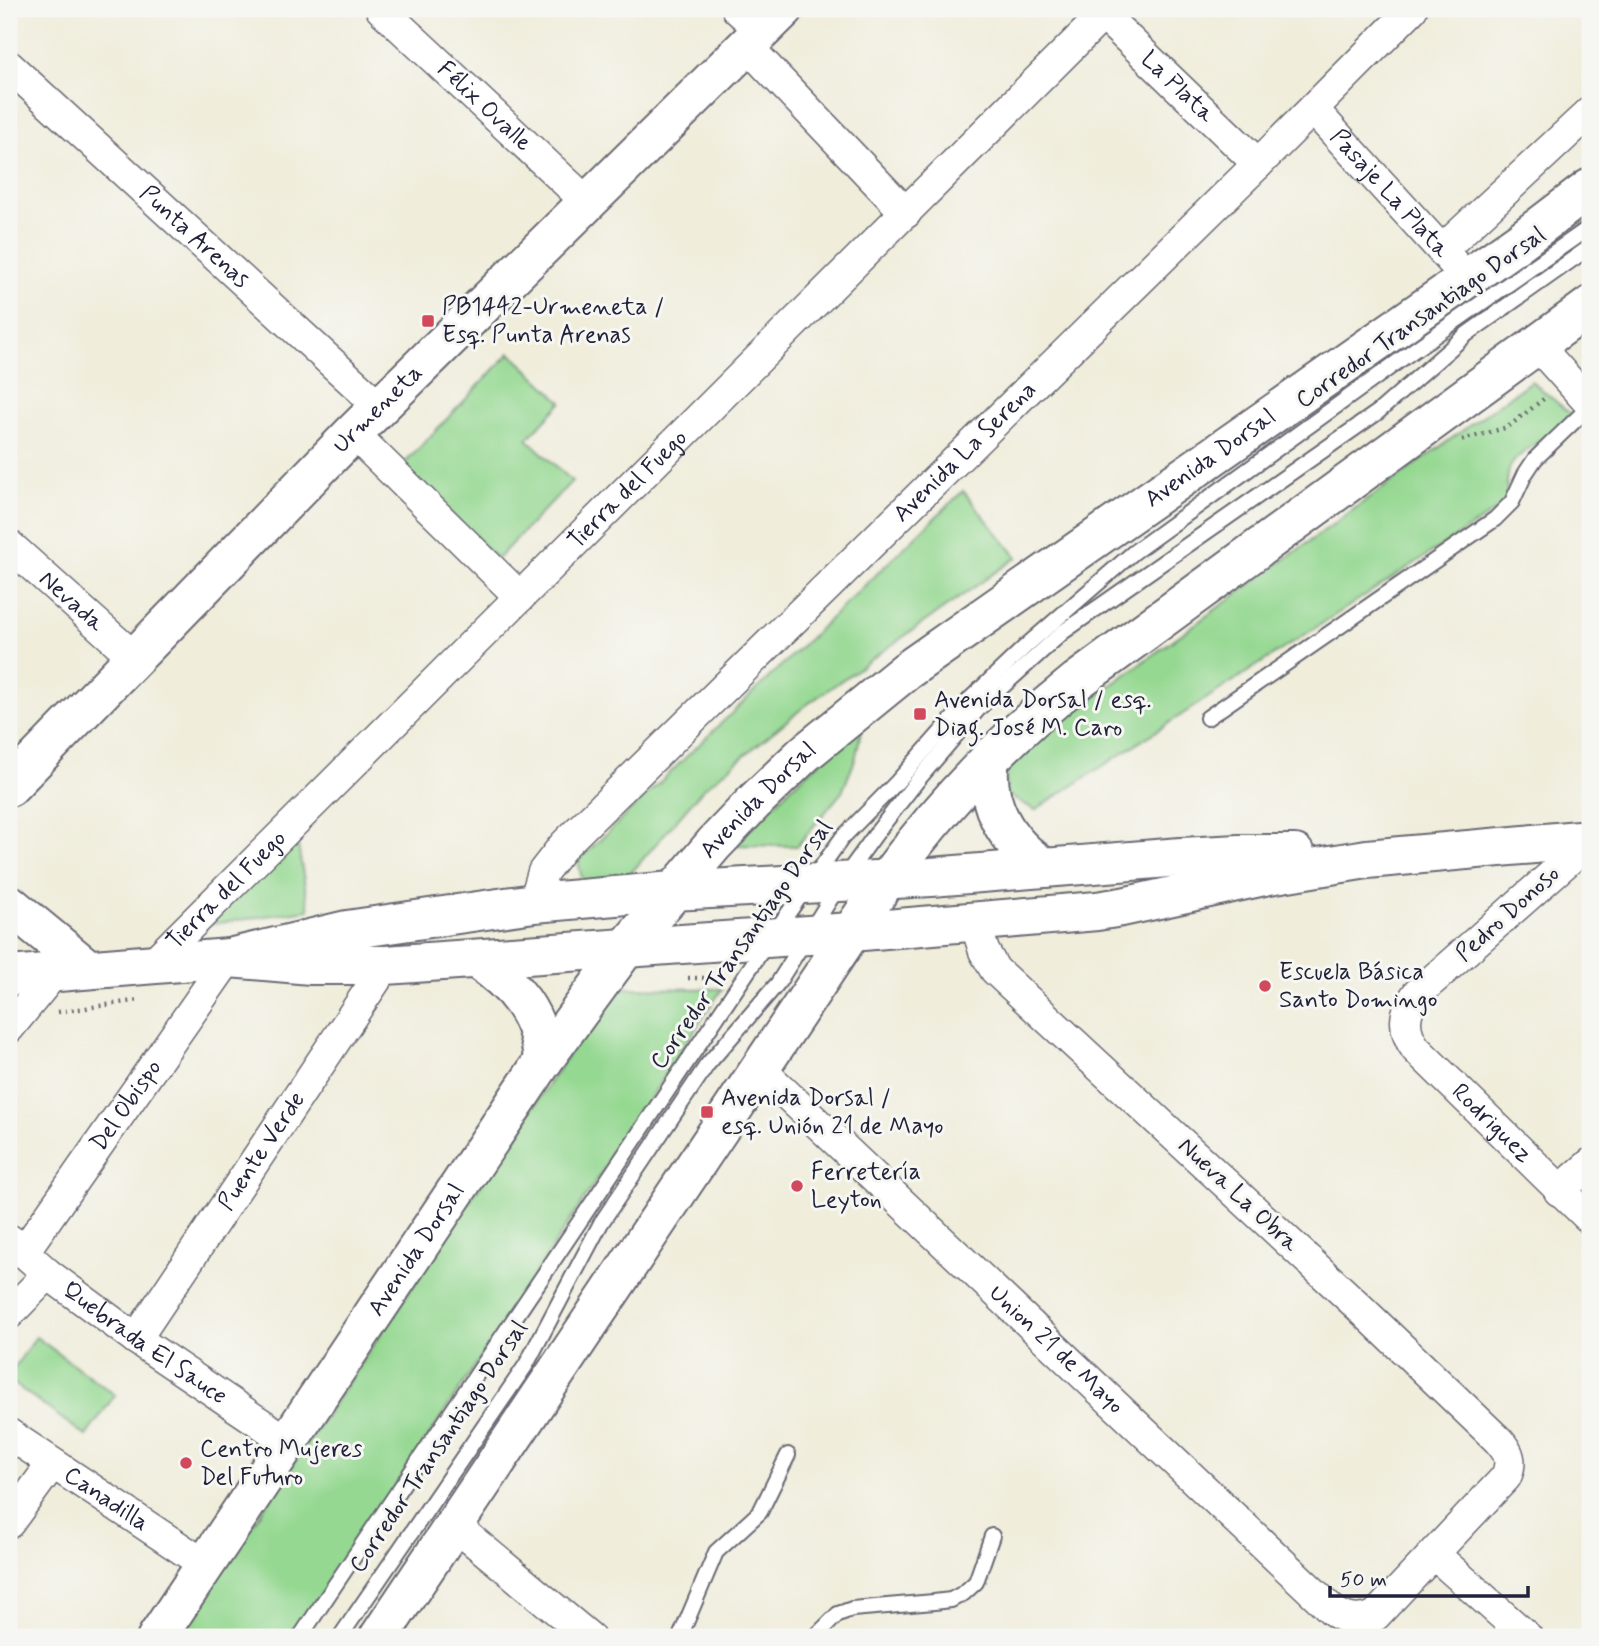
<svg xmlns="http://www.w3.org/2000/svg" width="1599" height="1646" font-family="Mynerve,sans-serif">
<style>
.grass{fill:#94d891;stroke:#5b7d66;stroke-width:2}
.lines{fill:none;stroke-linecap:round;stroke-linejoin:round}
.lane-casing{stroke:#6a6973;stroke-width:18}
.street-casing{stroke:#6a6973;stroke-width:33}
.secondary-casing{stroke:#6a6973;stroke-width:42}
.primary-casing{stroke:#6a6973;stroke-width:42}
.path{stroke:#6a6973;stroke-width:4.5;stroke-dasharray:2 5;stroke-linecap:butt}
.lane{stroke:#fff;stroke-width:14}
.street{stroke:#fff;stroke-width:30}
.secondary{stroke:#fff;stroke-width:38}
.primary{stroke:#fff;stroke-width:38}
.poi-dot{fill:#d1495b;stroke:#f6f6f2;stroke-width:2.5}
.labels{text-anchor:middle;dominant-baseline:central;stroke-width:6;stroke-linejoin:round;paint-order:stroke}
.street-label{font-size:24px;fill:#22223b;stroke:#f6f6f2}
.poi-label{font-size:24px;fill:#22223b;stroke:#f6f6f2;text-anchor:start}
</style>
<rect width="100%" height="100%" fill="#f6f6f2"/>
<filter id="ink" filterUnits="userSpaceOnUse"><feTurbulence type="fractalNoise" baseFrequency=".0143" numOctaves="2"/><feDisplacementMap in="SourceGraphic" scale="14" xChannelSelector="R" yChannelSelector="G"/><feConvolveMatrix kernelMatrix="1 2 1 2 8 2 1 2 1" color-interpolation-filters="sRGB"/></filter>
<filter id="wash" filterUnits="userSpaceOnUse"><feTurbulence type="fractalNoise" baseFrequency=".00686" numOctaves="4" result="noise"/><feDisplacementMap in="SourceGraphic" scale="28" xChannelSelector="R" yChannelSelector="G"/><feGaussianBlur stdDeviation="1.57" result="paint"/><feColorMatrix in="noise" values="0 0 0 0 0 0 0 0 0 0 0 0 0 0 0 0 0 1.4 0 .05"/><feComposite in="paint" operator="in"/></filter>
<g filter="url(#wash)">
<rect width="100%" height="100%" fill="#f0eddb"/>
<g class="grass">
<polygon points="510,353 562,402 527,439 572,481 497,559 401,467"/>
<path d="M1531 381 1571 414C1559 435 1514 451 1509 470 1506 480 1507 493 1506 504L1035 810 1006 794V761Z"/>
<polygon points="963,491 1017,557 805,706 703,789 631,873 583,884 578,861"/>
<polygon points="862,727 855,760 842,792 797,846 735,845 793,785"/>
<polygon points="296,834 309,910 204,925"/>
<polygon points="613,988 722,989 297,1637 177,1637"/>
<polygon points="36,1337 115,1395 86,1436 9,1380 9,1375"/>
</g>
</g>
<g filter="url(#ink)">
<g class="lines">
<defs>
<g id="lane">
<polyline points="1207,718 1495,519 1512,502 1525,474 1535,459 1590,406"/>
<polyline points="300,1637 771,937 842,838 897,782 971,698 1028,644 1134,552 1414,350 1590,227"/>
<polyline points="340,1637 526,1365 601,1223 707,1065 778,983 841,882 878,831 917,781 981,706 1063,632 1378,412 1467,334 1590,247"/>
<polyline points="680,1637 716,1552 760,1512 788,1455"/>
<polyline points="815,1637 838,1614 852,1609 934,1602 951,1600 964,1593 976,1582 992,1536"/>
</g>
<g id="street">
<path id="s1" d="M381 9 588 203"/>
<polyline points="737,9 762,31"/>
<path id="s2" d="M1097 9 1258 164"/>
<polyline points="747,46 906,213"/>
<path id="s3" d="M9 66 380 407"/>
<path id="s4" d="M1313 109 1467 278"/>
<polyline points="1442,250 1590,112"/>
<polyline points="1537,345 1590,404"/>
<polyline points="353,433 520,597"/>
<path id="s5" d="M9 545 135 658"/>
<path id="s6" d="M1590 841 1417 994C1403 1012 1402 1030 1416 1049L1590 1219"/>
<path id="s7" d="M534 903 543 872 564 845 1258 164 1412 9"/>
<path id="s8" d="M152 964 1103 15"/>
<polyline points="9,1028 55,972"/>
<path id="s9" d="M760 1069 1332 1610C1346 1621 1359 1622 1375 1616L1506 1477C1513 1461 1509 1452 1498 1440L1359 1307 995 970 984 951 975 922"/>
<polyline points="1559,1191 1590,1164"/>
<path id="s10" d="M10 1240 48 1274 136 1339 287 1441"/>
<path id="s11" d="M23 1253 229 958"/>
<polyline points="9,1314 48,1274"/>
<path id="s12" d="M136 1339 386 965"/>
<path id="s13" d="M9 1434 204 1564"/>
<polyline points="9,1523 52,1464"/>
<polyline points="454,1525 589,1637"/>
<polyline points="1434,1554 1527,1637"/>
</g>
<g id="secondary">
<path id="s14" d="M9 787 353 433 784 9"/>
<polyline points="9,904 88,969"/>
<polyline points="229,958 311,965 386,965 851,932 1097,911 1122,907 1269,875 1367,859 1590,839"/>
<polyline points="9,976 229,958 347,930 534,903 673,891 931,877 1181,857 1239,854 1295,854"/>
</g>
<g id="primary">
<path d="M990 757C983 804 1007 843 1045 868"/>
<path d="M476 959C514 984 540 1014 543 1061"/>
<path id="s15" d="M157 1637 543 1061 626 948 714 844 757 799 804 754 906 671 1519 242 1590 188"/>
<path d="M379 1637 887 879C942 804 1004 739 1077 681L1590 306"/>
</g>
</defs>
<use href="#lane" class="lane-casing"/>
<use href="#street" class="street-casing"/>
<use href="#secondary" class="secondary-casing"/>
<use href="#primary" class="primary-casing"/>
<g class="path">
<polyline points="1462,440 1508,427 1546,397"/>
<polyline points="688,978 721,978"/>
<polyline points="58,1012 140,1000"/>
</g>
<use href="#lane" class="lane"/>
<use href="#street" class="street"/>
<use href="#secondary" class="secondary"/>
<use href="#primary" class="primary"/>
</g>
</g>
<g class="poi-dot">
<rect x="421" y="314" width="14" height="14" rx="3.5"/>
<rect x="913" y="707" width="14" height="14" rx="3.5"/>
<circle cx="1265" cy="986" r="7"/>
<rect x="700" y="1105" width="14" height="14" rx="3.5"/>
<circle cx="797" cy="1186" r="7"/>
<circle cx="186" cy="1463" r="7"/>
</g>
<g class="labels">
<g class="street-label">
<text stroke="none"><textPath href="#s2" startOffset="112">La Plata</textPath></text>
<text stroke="none"><textPath href="#s1" startOffset="142">Félix Ovalle</textPath></text>
<text stroke="none"><textPath href="#s4" startOffset="114">Pasaje La Plata</textPath></text>
<text stroke="none"><textPath href="#s3" startOffset="252">Punta Arenas</textPath></text>
<text transform="translate(1421 318) rotate(-35)">Corredor Transantiago Dorsal</text>
<text stroke="none"><textPath href="#s14" startOffset="528">Urmeneta</textPath></text>
<text stroke="none"><textPath href="#s7" startOffset="628">Avenida La Serena</textPath></text>
<text stroke="none"><textPath href="#s15" startOffset="1600">Avenida Dorsal</textPath></text>
<text stroke="none"><textPath href="#s8" startOffset="672">Tierra del Fuego</textPath></text>
<text stroke="none"><textPath href="#s5" startOffset="84">Nevada</textPath></text>
<text stroke="none"><textPath href="#s15" startOffset="1032">Avenida Dorsal</textPath></text>
<text stroke="none"><textPath href="#s8" startOffset="105">Tierra del Fuego</textPath></text>
<text transform="translate(1508 914) rotate(-42)">Pedro Donoso</text>
<text transform="translate(742 945) rotate(-55)">Corredor Transantiago Dorsal</text>
<text stroke="none"><textPath href="#s11" startOffset="180">Del Obispo</textPath></text>
<text stroke="none"><textPath href="#s6" startOffset="397">Rodriguez</textPath></text>
<text stroke="none"><textPath href="#s12" startOffset="226">Puente Verde</textPath></text>
<text transform="translate(1238 1195) rotate(43)">Nueva La Obra</text>
<text stroke="none"><textPath href="#s15" startOffset="466">Avenida Dorsal</textPath></text>
<text stroke="none"><textPath href="#s10" startOffset="170">Quebrada El Sauce</textPath></text>
<text stroke="none"><textPath href="#s9" startOffset="408">Union 21 de Mayo</textPath></text>
<text transform="translate(439 1447) rotate(-56)">Corredor Transantiago Dorsal</text>
<text stroke="none"><textPath href="#s13" startOffset="117">Canadilla</textPath></text>
</g>
<g class="poi-label">
<text x="442" y="307">PB1442-Urmeneta /<tspan x="442" dy="28">Esq. Punta Arenas</tspan></text>
<text x="934" y="700">Avenida Dorsal / esq.<tspan x="934" dy="28">Diag. José M. Caro</tspan></text>
<text x="1279" y="972">Escuela Básica<tspan x="1279" dy="28">Santo Domingo</tspan></text>
<text x="721" y="1098">Avenida Dorsal /<tspan x="721" dy="28">esq. Unión 21 de Mayo</tspan></text>
<text x="811" y="1172">Ferretería<tspan x="811" dy="28">Leyton</tspan></text>
<text x="200" y="1449">Centro Mujeres<tspan x="200" dy="28">Del Futuro</tspan></text>
</g>
</g>
<rect width="1599" height="1646" fill="none" stroke="#f6f6f2" stroke-width="35"/>
<path d="M1330 1586v10h198v-10" fill="none" stroke="#22223b" stroke-width="3.5"/>
<text x="1340" y="1586" font-size="21" fill="#22223b" stroke="#f6f6f2" stroke-width="5" paint-order="stroke">50 m</text>
</svg>
